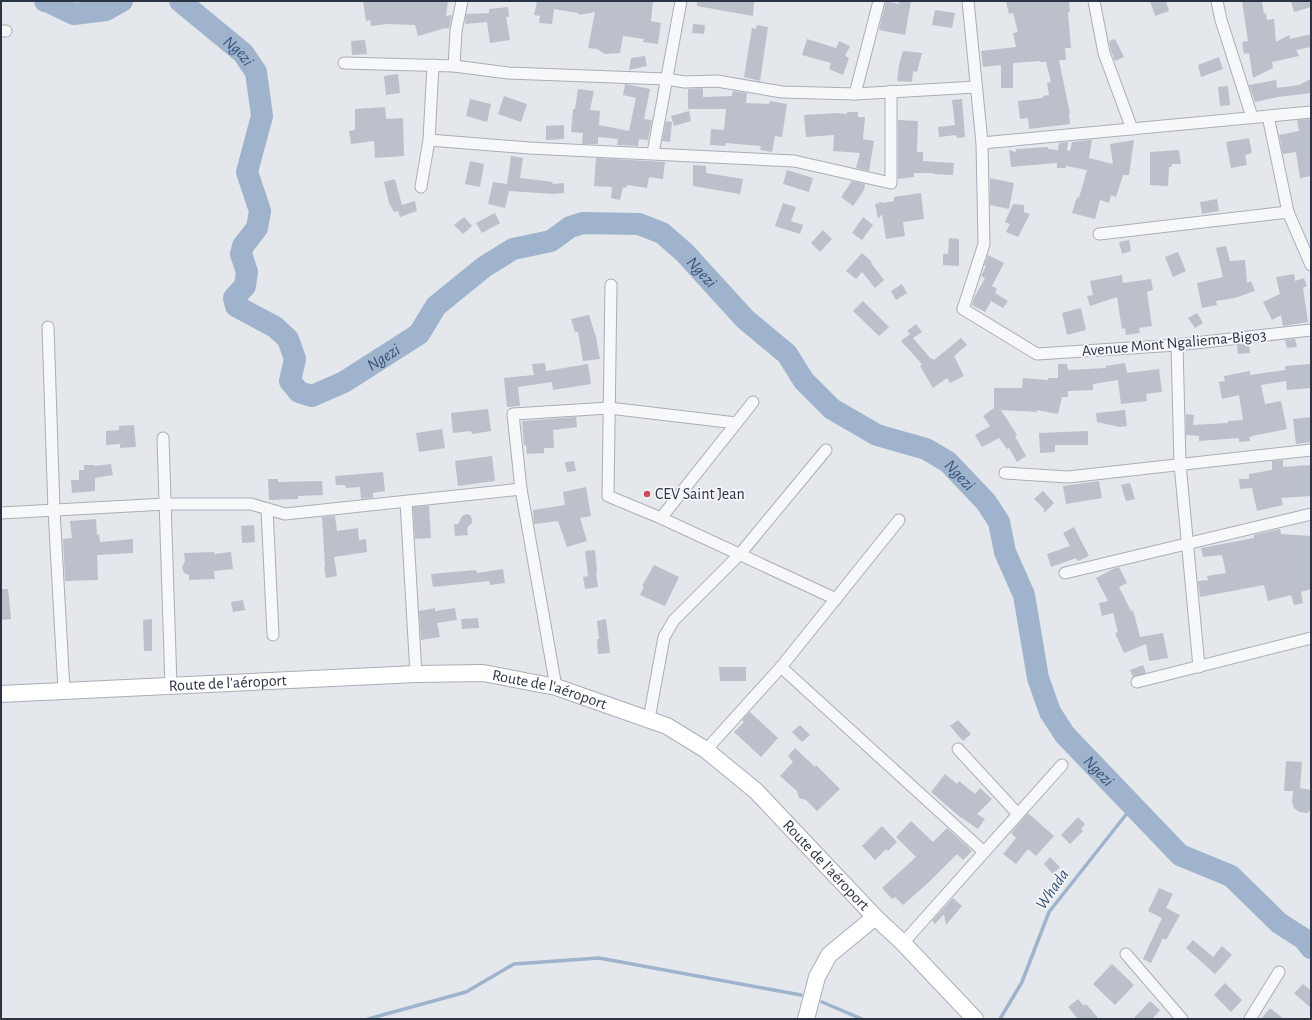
<svg xmlns="http://www.w3.org/2000/svg" width="1312" height="1020" font-family="'Alegreya Sans',sans-serif">
<style>
.lines{fill:none;stroke-linecap:round;stroke-linejoin:round}
.stream{stroke:#9fb4cc;stroke-width:3.5}
.river{stroke:#9fb4cc;stroke-width:22}
.building{fill:#bbc0ca}
.street-casing{stroke:#a9aeb7;stroke-width:13}
.secondary-casing{stroke:#a9aeb7;stroke-width:18}
.street{stroke:#f7f8fa;stroke-width:11}
.secondary{stroke:#fff;stroke-width:16}
.poi-dot{fill:#d1495b;stroke:#f4f6f9;stroke-width:1.5}
.labels{text-anchor:middle;dominant-baseline:central;stroke-width:3.5;stroke-linejoin:round;paint-order:stroke}
.street-label{font-size:16px;fill:#2b3445;stroke:#f4f6f9}
.poi-label{font-size:16px;fill:#2b3445;stroke:#f4f6f9;text-anchor:start}
.water-label{font-size:17px;font-style:italic;fill:#34527a;stroke:#f4f6f9}
</style>
<rect width="100%" height="100%" fill="#e4e7ec"/>
<g class="lines">
<g class="stream">
<polyline points="822,1002 862,1019"/>
<polyline points="368,1019 466,992 514,964 599,958 801,995"/>
<polyline points="1000,1019 1022,982 1049,912 1132,807"/>
</g>
<g class="river">
<polyline points="45,1 49,2 74,14 106,10 122,1"/>
<path id="s1" d="M180 1 243 53 256 72 262 116 247 172 260 211 257 228 243 246 241 254 247 272 245 286 234 298 236 306 275 327 288 339 295 359 290 381 299 392 312 396 344 382 419 334 436 306 484 267 513 249 551 241 570 227 583 223 639 224 662 233 684 252 745 319 787 354 804 381 832 409 877 435 926 449 948 462 986 502 999 522 1005 552 1024 595 1038 678 1050 712 1065 735 1180 855 1231 876 1279 923 1304 939 1311 948"/>
</g>
</g>
<g class="building">
<polygon points="363,1 448,1 446,16 452,15 449,29 446,28 418,36 415,25 386,24 371,26 370,20 366,21"/>
<polygon points="537,1 653,1 651,21 661,23 658,44 643,42 644,39 623,36 620,53 605,54 597,49 588,48 595,12 579,15 578,13 554,9 552,24 539,23 540,16 534,15"/>
<polygon points="697,1 754,1 753,16 697,6"/>
<polygon points="886,1 899,4 899,1 911,1 905,35 879,30"/>
<polygon points="1006,1 1069,1 1070,12 1068,12 1071,48 1065,48 1066,60 1059,60 1070,114 1069,114 1070,124 1029,129 1028,118 1020,119 1018,101 1043,98 1043,96 1049,95 1047,83 1051,82 1046,62 1040,62 1040,61 1013,63 1013,88 1001,88 1001,65 983,67 981,51 1016,47 1013,33 1018,32 1013,13 1009,14"/>
<polygon points="1150,1 1166,1 1169,11 1155,16"/>
<polygon points="1242,1 1262,1 1264,14 1266,13 1267,20 1274,19 1276,42 1289,35 1290,39 1311,34 1311,47 1296,50 1299,56 1272,62 1273,68 1253,78 1249,53 1244,54 1242,42 1248,41"/>
<polygon points="1291,1 1311,1 1311,7 1294,12"/>
<polygon points="508,7 509,17 506,17 510,40 490,43 487,22 465,24 466,14 489,13 489,9"/>
<polygon points="935,10 955,13 952,28 932,25"/>
<polygon points="693,24 705,25 704,34 692,33"/>
<polygon points="757,25 768,27 760,81 744,77 752,28 756,29"/>
<polygon points="807,39 836,48 839,41 850,46 845,56 849,58 843,75 829,69 831,63 802,55"/>
<polygon points="1115,39 1124,57 1115,61 1111,51 1109,41"/>
<polygon points="365,40 367,54 352,55 351,41"/>
<polygon points="903,51 922,53 917,72 913,71 912,82 897,81 899,65"/>
<polygon points="645,56 647,66 629,70 631,58"/>
<polygon points="1219,57 1223,69 1201,77 1198,65"/>
<polygon points="398,74 400,93 386,95 384,76"/>
<polygon points="1311,79 1311,93 1278,97 1255,102 1249,85 1276,80 1277,88 1299,85"/>
<polygon points="625,84 650,89 644,119 652,120 648,140 639,139 638,146 617,145 618,139 598,137 598,144 582,144 583,133 571,132 573,109 575,109 578,89 594,91 590,110 600,111 599,125 629,131 636,98 623,95"/>
<polygon points="1228,86 1230,105 1220,106 1218,87"/>
<polygon points="703,88 703,97 732,96 733,91 747,93 746,103 769,104 770,101 787,104 782,137 775,136 772,152 760,150 761,146 726,143 725,146 710,145 711,129 724,130 726,109 688,109 688,89"/>
<polygon points="504,96 527,104 521,122 498,114"/>
<polygon points="470,99 491,104 487,122 466,116"/>
<polygon points="962,99 965,137 957,138 956,135 939,137 938,127 955,125 952,100"/>
<polygon points="385,107 386,119 403,118 404,156 375,158 374,141 351,144 349,131 355,130 355,109"/>
<polygon points="689,111 691,121 674,126 671,116"/>
<polygon points="847,112 858,112 858,117 865,117 863,139 874,141 869,171 856,168 860,153 833,151 834,135 806,137 804,115 837,113 847,114"/>
<polygon points="1311,119 1311,176 1300,178 1296,152 1283,154 1279,135 1299,131 1297,120"/>
<polygon points="898,120 918,121 917,152 923,152 923,161 954,163 953,175 933,174 933,173 914,173 914,177 898,179"/>
<polygon points="666,121 672,122 670,142 662,141"/>
<polygon points="564,125 564,139 546,140 546,126"/>
<polygon points="1249,138 1252,153 1245,155 1247,165 1231,168 1226,142"/>
<polygon points="1090,140 1092,140 1089,158 1113,164 1110,144 1134,140 1129,175 1123,175 1116,197 1111,195 1109,203 1100,200 1095,219 1072,213 1077,197 1079,198 1087,170 1066,166 1066,168 1057,168 1057,163 1011,167 1009,150 1016,152 1016,149 1048,147 1048,149 1058,150 1059,143 1068,142 1067,150 1070,151 1072,142"/>
<polygon points="1179,150 1181,164 1172,164 1172,167 1169,167 1168,186 1150,185 1150,152"/>
<polygon points="511,156 523,158 520,178 553,182 552,184 564,183 564,193 554,194 509,191 505,208 488,204 493,182 507,184"/>
<polygon points="596,158 665,162 663,179 649,177 647,188 627,185 626,188 623,187 620,200 611,198 612,187 594,186"/>
<polygon points="470,161 484,164 480,187 465,184"/>
<polygon points="693,165 706,166 706,173 743,179 740,194 693,186"/>
<polygon points="787,170 813,178 809,192 783,184"/>
<polygon points="990,178 1014,183 1009,209 990,205"/>
<polygon points="395,179 402,205 415,201 417,211 400,217 398,211 394,212 389,203 384,182"/>
<polygon points="852,181 865,184 864,190 853,206 841,197"/>
<polygon points="921,193 924,219 903,222 905,236 886,239 882,214 878,219 875,204 880,203 879,201 882,203 894,201 894,197"/>
<polygon points="1217,199 1219,211 1202,214 1200,202"/>
<polygon points="783,203 796,207 791,221 803,225 800,234 775,226"/>
<polygon points="1013,204 1024,205 1024,212 1030,214 1018,237 1006,232 1010,224 1005,222"/>
<polygon points="495,213 500,223 482,233 476,223"/>
<polygon points="464,217 472,226 463,234 454,225"/>
<polygon points="863,217 873,225 862,240 852,233"/>
<polygon points="823,230 832,239 820,252 811,243"/>
<polygon points="949,238 959,239 959,266 943,265 943,254 948,254"/>
<polygon points="1129,240 1131,251 1122,254 1119,242"/>
<polygon points="1226,246 1230,261 1245,260 1247,283 1251,281 1255,291 1235,298 1216,301 1217,305 1202,308 1197,283 1223,277 1216,248"/>
<polygon points="1178,252 1186,271 1173,277 1165,257"/>
<polygon points="862,253 872,262 871,263 884,280 875,288 862,272 856,279 846,271"/>
<polygon points="988,255 1004,263 992,286 997,289 995,293 1008,301 1003,308 991,301 985,312 972,305 974,298 985,278 981,276 986,266 984,265"/>
<polygon points="1294,274 1295,281 1304,278 1307,286 1303,288 1308,322 1283,326 1281,315 1272,320 1263,302 1280,294 1276,277"/>
<polygon points="1122,275 1123,283 1151,279 1153,290 1147,292 1152,326 1139,328 1140,333 1126,335 1125,328 1122,329 1117,297 1090,306 1087,296 1093,295 1090,281"/>
<polygon points="902,284 907,293 896,300 891,291"/>
<polygon points="863,301 889,327 879,336 853,311"/>
<polygon points="1081,308 1086,330 1067,335 1062,313"/>
<polygon points="1197,313 1203,323 1195,328 1188,318"/>
<polygon points="589,315 596,337 600,359 583,361 578,332 575,332 571,319"/>
<polygon points="916,324 922,332 913,338 931,359 932,358 934,360 961,338 967,345 954,356 964,376 950,383 947,378 933,388 920,366 922,364 901,341 910,334 907,331"/>
<polygon points="1295,339 1297,347 1287,348 1285,340"/>
<polygon points="1249,344 1250,353 1238,354 1237,345"/>
<polygon points="545,363 546,371 588,364 591,384 553,390 552,382 518,387 520,406 507,407 504,378 534,375 532,364"/>
<polygon points="1125,363 1127,373 1159,369 1162,392 1146,394 1147,401 1121,404 1118,380 1093,384 1093,390 1068,391 1068,397 1062,397 1058,414 1037,410 1037,412 1001,410 1017,435 1015,436 1026,456 1017,462 1009,448 1007,449 999,438 982,447 975,435 990,426 983,416 994,408 994,388 1022,388 1023,378 1048,380 1048,378 1058,378 1058,364 1067,364 1068,370 1106,368 1106,366"/>
<polygon points="1310,364 1311,388 1287,390 1286,381 1261,385 1265,404 1281,401 1287,429 1252,436 1252,437 1249,437 1250,441 1239,442 1239,438 1199,441 1199,436 1186,435 1186,414 1194,415 1193,425 1228,423 1228,421 1243,420 1239,395 1222,399 1219,382 1225,381 1224,376 1250,371 1250,375 1285,370 1285,366"/>
<polygon points="488,409 491,431 472,434 471,431 453,433 451,413"/>
<polygon points="1125,410 1127,426 1120,427 1097,422 1096,413"/>
<polygon points="576,417 577,427 553,430 554,448 544,448 544,453 527,454 526,445 524,446 522,421"/>
<polygon points="1311,417 1311,442 1296,444 1293,419"/>
<polygon points="134,425 136,447 120,448 120,444 106,445 106,431 119,430 119,426"/>
<polygon points="442,429 445,448 419,452 416,433"/>
<polygon points="1088,431 1088,445 1055,445 1055,452 1040,453 1039,433"/>
<polygon points="492,456 495,481 458,486 455,461"/>
<polygon points="1283,460 1283,467 1311,465 1311,496 1281,498 1283,505 1257,511 1252,488 1240,489 1239,479 1249,479 1249,474 1272,470 1272,461"/>
<polygon points="574,461 576,471 567,472 565,462"/>
<polygon points="111,464 113,475 95,478 95,491 72,493 71,480 79,480 79,470 84,470 84,465 94,465 94,466"/>
<polygon points="383,472 385,491 373,493 373,498 361,499 360,487 346,488 345,485 336,485 335,476"/>
<polygon points="268,479 278,479 278,482 322,481 323,495 298,496 298,499 269,500"/>
<polygon points="1099,481 1102,498 1066,504 1063,486"/>
<polygon points="1130,483 1135,499 1126,501 1121,485"/>
<polygon points="586,487 591,516 580,518 587,541 567,547 558,521 534,524 533,510 565,505 563,492"/>
<polygon points="1043,491 1054,503 1044,513 1044,509 1034,499"/>
<polygon points="426,506 429,506 431,538 415,539 413,507"/>
<polygon points="467,514 470,515 472,519 472,523 467,528 468,535 455,536 454,524 458,524 462,516"/>
<polygon points="335,516 337,531 358,528 359,540 366,539 367,552 334,557 337,576 326,578 324,567 325,567 322,517"/>
<polygon points="96,519 97,535 99,534 100,542 133,539 133,553 97,555 98,580 65,581 63,539 72,538 70,521"/>
<polygon points="254,525 255,542 242,543 241,526"/>
<polygon points="1074,527 1089,556 1078,561 1076,558 1051,567 1047,554 1070,546 1063,533"/>
<polygon points="1280,529 1281,534 1311,536 1311,589 1301,592 1303,603 1294,605 1291,595 1268,601 1264,585 1200,597 1198,581 1208,580 1207,576 1226,573 1222,555 1203,557 1201,548 1254,538 1254,535"/>
<polygon points="595,550 597,572 596,572 598,587 585,589 583,577 588,576 585,551"/>
<polygon points="214,552 214,554 231,552 233,569 214,571 215,579 189,580 189,575 184,573 182,567 185,561 184,553"/>
<polygon points="654,565 679,577 665,606 640,595 644,587 642,586"/>
<polygon points="1119,567 1127,583 1119,587 1131,611 1133,610 1140,637 1163,633 1168,658 1149,661 1146,644 1124,653 1115,633 1118,632 1113,613 1102,616 1099,603 1108,601 1096,578 1113,569"/>
<polygon points="503,569 505,583 490,585 489,581 433,587 431,574 476,570 477,573"/>
<polygon points="1,589 8,589 11,619 1,620"/>
<polygon points="243,600 245,610 233,612 231,602"/>
<polygon points="435,608 435,611 455,608 457,620 437,623 440,637 421,640 419,611"/>
<polygon points="478,618 479,628 462,629 461,619"/>
<polygon points="152,619 152,651 144,651 143,620"/>
<polygon points="606,619 610,653 598,654 597,639 599,639 597,621"/>
<polygon points="1143,665 1146,673 1133,677 1130,670"/>
<polygon points="719,667 746,667 746,681 720,681"/>
<polygon points="750,712 778,738 761,757 734,732 744,722 742,720"/>
<polygon points="958,720 971,734 963,741 950,726"/>
<polygon points="800,725 810,735 802,742 792,732"/>
<polygon points="795,748 815,767 816,765 840,789 817,811 806,800 799,798 797,791 780,776 793,762 788,756"/>
<polygon points="1286,761 1302,762 1300,788 1311,790 1311,810 1307,813 1299,812 1294,808 1292,802 1293,791 1284,791"/>
<polygon points="945,774 957,784 959,781 975,794 980,788 992,799 977,814 985,819 978,829 959,816 931,792"/>
<polygon points="1028,813 1054,836 1036,856 1028,849 1016,864 1003,854 1016,838 1011,833"/>
<polygon points="1078,817 1085,824 1081,829 1083,831 1070,844 1061,835"/>
<polygon points="911,821 933,842 947,828 972,851 963,860 957,854 929,882 903,905 895,897 892,899 882,888 916,857 896,837"/>
<polygon points="882,826 897,842 888,851 886,849 875,860 862,846"/>
<polygon points="1050,857 1060,867 1053,874 1044,864"/>
<polygon points="1159,888 1173,894 1166,908 1180,915 1166,940 1163,938 1151,963 1143,959 1162,918 1148,911"/>
<polygon points="953,898 962,906 946,925 944,914 935,924 932,921"/>
<polygon points="1193,940 1213,957 1222,946 1232,955 1215,974 1186,948"/>
<polygon points="1112,964 1134,985 1115,1005 1093,984"/>
<polygon points="1225,983 1242,1000 1231,1012 1214,995"/>
<polygon points="1303,984 1311,991 1311,1008 1294,993"/>
<polygon points="1078,999 1084,1006 1086,1004 1099,1019 1078,1019 1068,1007"/>
<polygon points="1150,1001 1160,1010 1152,1019 1133,1019"/>
<polygon points="1270,1008 1284,1019 1261,1019"/>
</g>
<g class="lines">
<defs>
<g id="street">
<polyline points="968,1 982,143 984,244 963,309 1037,354 1177,345 1311,330"/>
<polyline points="1094,1 1104,53 1132,129"/>
<polyline points="1217,1 1221,20 1252,117"/>
<polyline points="1,31 6,31"/>
<polyline points="344,63 454,66 508,73 666,79 685,82 717,81 782,92 855,94 976,87"/>
<polyline points="454,66 456,31 462,1"/>
<polyline points="855,94 879,1"/>
<polyline points="1268,116 1288,212 1311,265"/>
<polyline points="429,140 529,148 794,161 891,183 891,91"/>
<polyline points="982,143 1311,112"/>
<polyline points="653,153 681,1"/>
<polyline points="421,187 429,140 433,65"/>
<polyline points="1099,234 1288,212"/>
<polyline points="611,285 608,496 661,518 836,599"/>
<polyline points="48,327 54,510 64,690"/>
<polyline points="1177,345 1180,464 1199,667"/>
<polyline points="163,438 171,686"/>
<polyline points="1005,473 1068,477 1311,450"/>
<polyline points="406,502 416,674"/>
<polyline points="267,509 273,635"/>
<polyline points="1,513 166,504 251,504 285,514 521,489"/>
<polyline points="661,518 753,402"/>
<polyline points="1065,573 1311,514"/>
<polyline points="781,667 984,852"/>
<polyline points="1137,682 1311,638"/>
<polyline points="556,687 521,489 513,414 609,408 736,423"/>
<polyline points="649,719 664,637 674,620 740,554 826,450"/>
<polyline points="958,749 1018,814"/>
<polyline points="706,750 781,667 899,520"/>
<polyline points="903,943 1062,765"/>
<polyline points="1126,954 1182,1019"/>
<polyline points="1250,1019 1279,972"/>
</g>
<g id="secondary">
<path id="s2" d="M1 694 416 674 483 673 556 687 667 726 706 750 756 791 875 917 903 943 975 1019"/>
<polyline points="806,1019 817,977 829,955 875,917"/>
</g>
</defs>
<use href="#street" class="street-casing"/>
<use href="#secondary" class="secondary-casing"/>
<use href="#street" class="street"/>
<use href="#secondary" class="secondary"/>
</g>
<circle class="poi-dot" cx="647" cy="494" r="4"/>
<g class="labels">
<g class="street-label">
<text transform="translate(1174 343) rotate(-5)">Avenue Mont Ngaliema-Bigo3</text>
<text stroke="none"><textPath href="#s2" startOffset="227">Route de l'aéroport</textPath></text>
<text stroke="none"><textPath href="#s2" startOffset="551">Route de l'aéroport</textPath></text>
<text stroke="none"><textPath href="#s2" startOffset="887">Route de l'aéroport</textPath></text>
</g>
<g class="poi-label">
<text x="655" y="494">CEV Saint Jean</text>
</g>
<g class="water-label">
<text stroke="none"><textPath href="#s1" startOffset="77">Ngezi</textPath></text>
<text stroke="none"><textPath href="#s1" startOffset="953">Ngezi</textPath></text>
<text stroke="none"><textPath href="#s1" startOffset="569">Ngezi</textPath></text>
<text stroke="none"><textPath href="#s1" startOffset="1289">Ngezi</textPath></text>
<text stroke="none"><textPath href="#s1" startOffset="1625">Ngezi</textPath></text>
<text transform="translate(1052 889) rotate(-55)">Whada</text>
</g>
</g>
<rect width="1312" height="1020" fill="none" stroke="#2b3445" stroke-width="4"/>
</svg>
